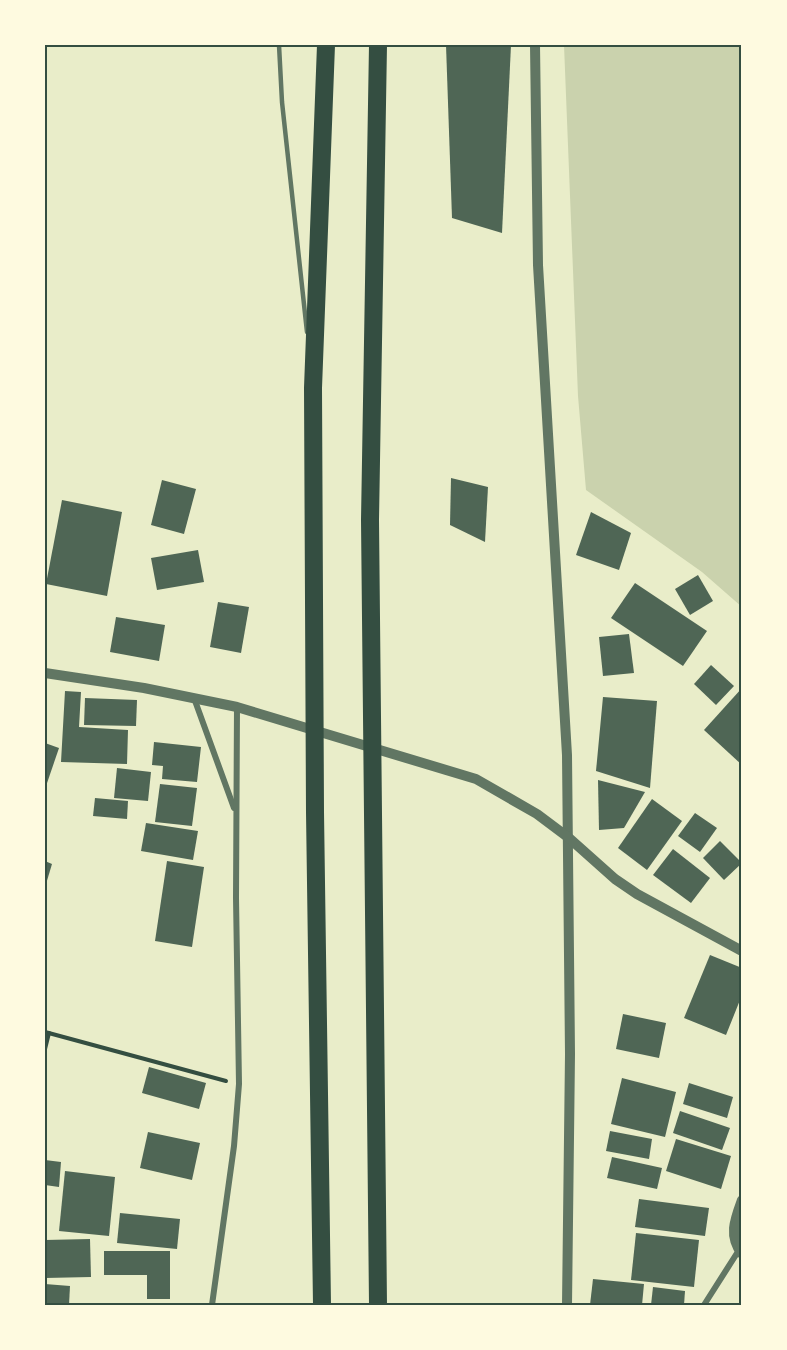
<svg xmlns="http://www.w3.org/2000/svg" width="787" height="1350" font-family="'Noto Sans',sans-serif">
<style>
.green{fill:#cad2ad}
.building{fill:#4f6655}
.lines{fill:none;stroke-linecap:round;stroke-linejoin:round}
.path{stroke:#344e41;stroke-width:4}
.service{stroke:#617663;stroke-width:4.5}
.minor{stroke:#617663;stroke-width:6}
.tertiary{stroke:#617663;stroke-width:10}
.motorway{stroke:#344e41;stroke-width:18}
.neatline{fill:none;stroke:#344e41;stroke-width:2}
</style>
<rect width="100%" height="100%" fill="#e9edc9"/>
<polygon class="green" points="564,45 742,45 742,607 702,572 586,490 578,396"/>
<g class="building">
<polygon points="446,45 511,45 502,233 452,218"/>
<polygon points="451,478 488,487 485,542 450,525"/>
<polygon points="162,480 196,489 184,534 151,525"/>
<polygon points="62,500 122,512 107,596 46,584"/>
<polygon points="591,512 631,533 619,570 576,555"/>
<polygon points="198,550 204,582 157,590 151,558"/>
<polygon points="698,575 713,601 690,615 675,589"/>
<polygon points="635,583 707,631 683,666 611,618"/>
<polygon points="218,602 249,607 241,653 210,647"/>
<polygon points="116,617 165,625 159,661 110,652"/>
<polygon points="629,634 634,673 603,676 599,637"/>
<polygon points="711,665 734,686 716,705 694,684"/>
<polygon points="742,688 742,765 704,730"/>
<polygon points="65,691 81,692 79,727 128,730 127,764 61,762"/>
<polygon points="603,697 657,701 650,788 596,771"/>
<polygon points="85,698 137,700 136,726 84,725"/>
<polygon points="154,742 201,747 197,782 162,779 163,766 152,765"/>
<polygon points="45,743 59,748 45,789"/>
<polygon points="117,768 151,772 148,801 114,798"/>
<polygon points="598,780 645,792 624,828 599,830"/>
<polygon points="160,784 197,788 192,826 155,822"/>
<polygon points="95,798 128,801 127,819 93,816"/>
<polygon points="652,799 682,821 647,870 618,848"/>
<polygon points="695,813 717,828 700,852 678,836"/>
<polygon points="146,823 198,831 193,860 141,851"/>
<polygon points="720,841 742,863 724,880 703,858"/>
<polygon points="673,849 710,878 691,903 653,875"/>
<polygon points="45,861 52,864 46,884 45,884"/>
<polygon points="167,861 204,867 192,947 155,941"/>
<polygon points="710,955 742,968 742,995 726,1035 684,1018"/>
<polygon points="623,1014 666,1023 659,1058 616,1049"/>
<polygon points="149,1067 206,1083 199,1109 142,1093"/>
<polygon points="622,1078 676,1092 665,1137 611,1124"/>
<polygon points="689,1083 733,1097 727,1118 683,1104"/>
<polygon points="680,1111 730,1128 722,1150 673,1133"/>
<polygon points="610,1131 652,1139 649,1159 606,1151"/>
<polygon points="148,1132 200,1143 192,1180 140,1168"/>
<polygon points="676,1139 731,1156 721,1189 666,1171"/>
<polygon points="612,1157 662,1168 657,1189 607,1178"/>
<polygon points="45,1160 61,1162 59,1187 45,1185"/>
<polygon points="65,1171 115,1177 109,1236 59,1231"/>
<polygon points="639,1199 709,1208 705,1236 635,1227"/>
<polygon points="120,1213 180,1219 177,1249 117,1243"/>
<polygon points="636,1233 699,1240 694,1287 631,1280"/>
<polygon points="90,1239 91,1277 45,1278 45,1240"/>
<polygon points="104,1251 170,1251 170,1299 147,1299 147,1275 104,1275"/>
<polygon points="593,1279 644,1284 642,1305 590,1305"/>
<polygon points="45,1284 70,1286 69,1305 45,1305"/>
<polygon points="653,1287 685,1291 684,1305 651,1305"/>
</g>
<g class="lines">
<g class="path">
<polyline points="45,1032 226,1081"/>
<polyline points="45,1049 49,1033"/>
</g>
<polyline class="service" points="279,45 282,102 307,332"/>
<g class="minor">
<polyline points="194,698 234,808"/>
<polyline points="212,1305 234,1146 239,1084 236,898 237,707"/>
<polyline points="704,1305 739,1250"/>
</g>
<g class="tertiary">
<polyline points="535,45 538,265 567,755 570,1054 567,1305"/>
<polyline points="45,673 144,688 237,707 476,779 537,814 569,838 615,879 637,894 742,951"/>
<path d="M742 1200C735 1219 728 1236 742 1254"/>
</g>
<g class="motorway">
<polyline points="378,45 370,520 378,1305"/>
<polyline points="322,1305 315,812 313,388 326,45"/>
</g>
</g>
<rect width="787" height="1350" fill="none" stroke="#fefae0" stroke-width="93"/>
<rect x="46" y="46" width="694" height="1258" class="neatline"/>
</svg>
